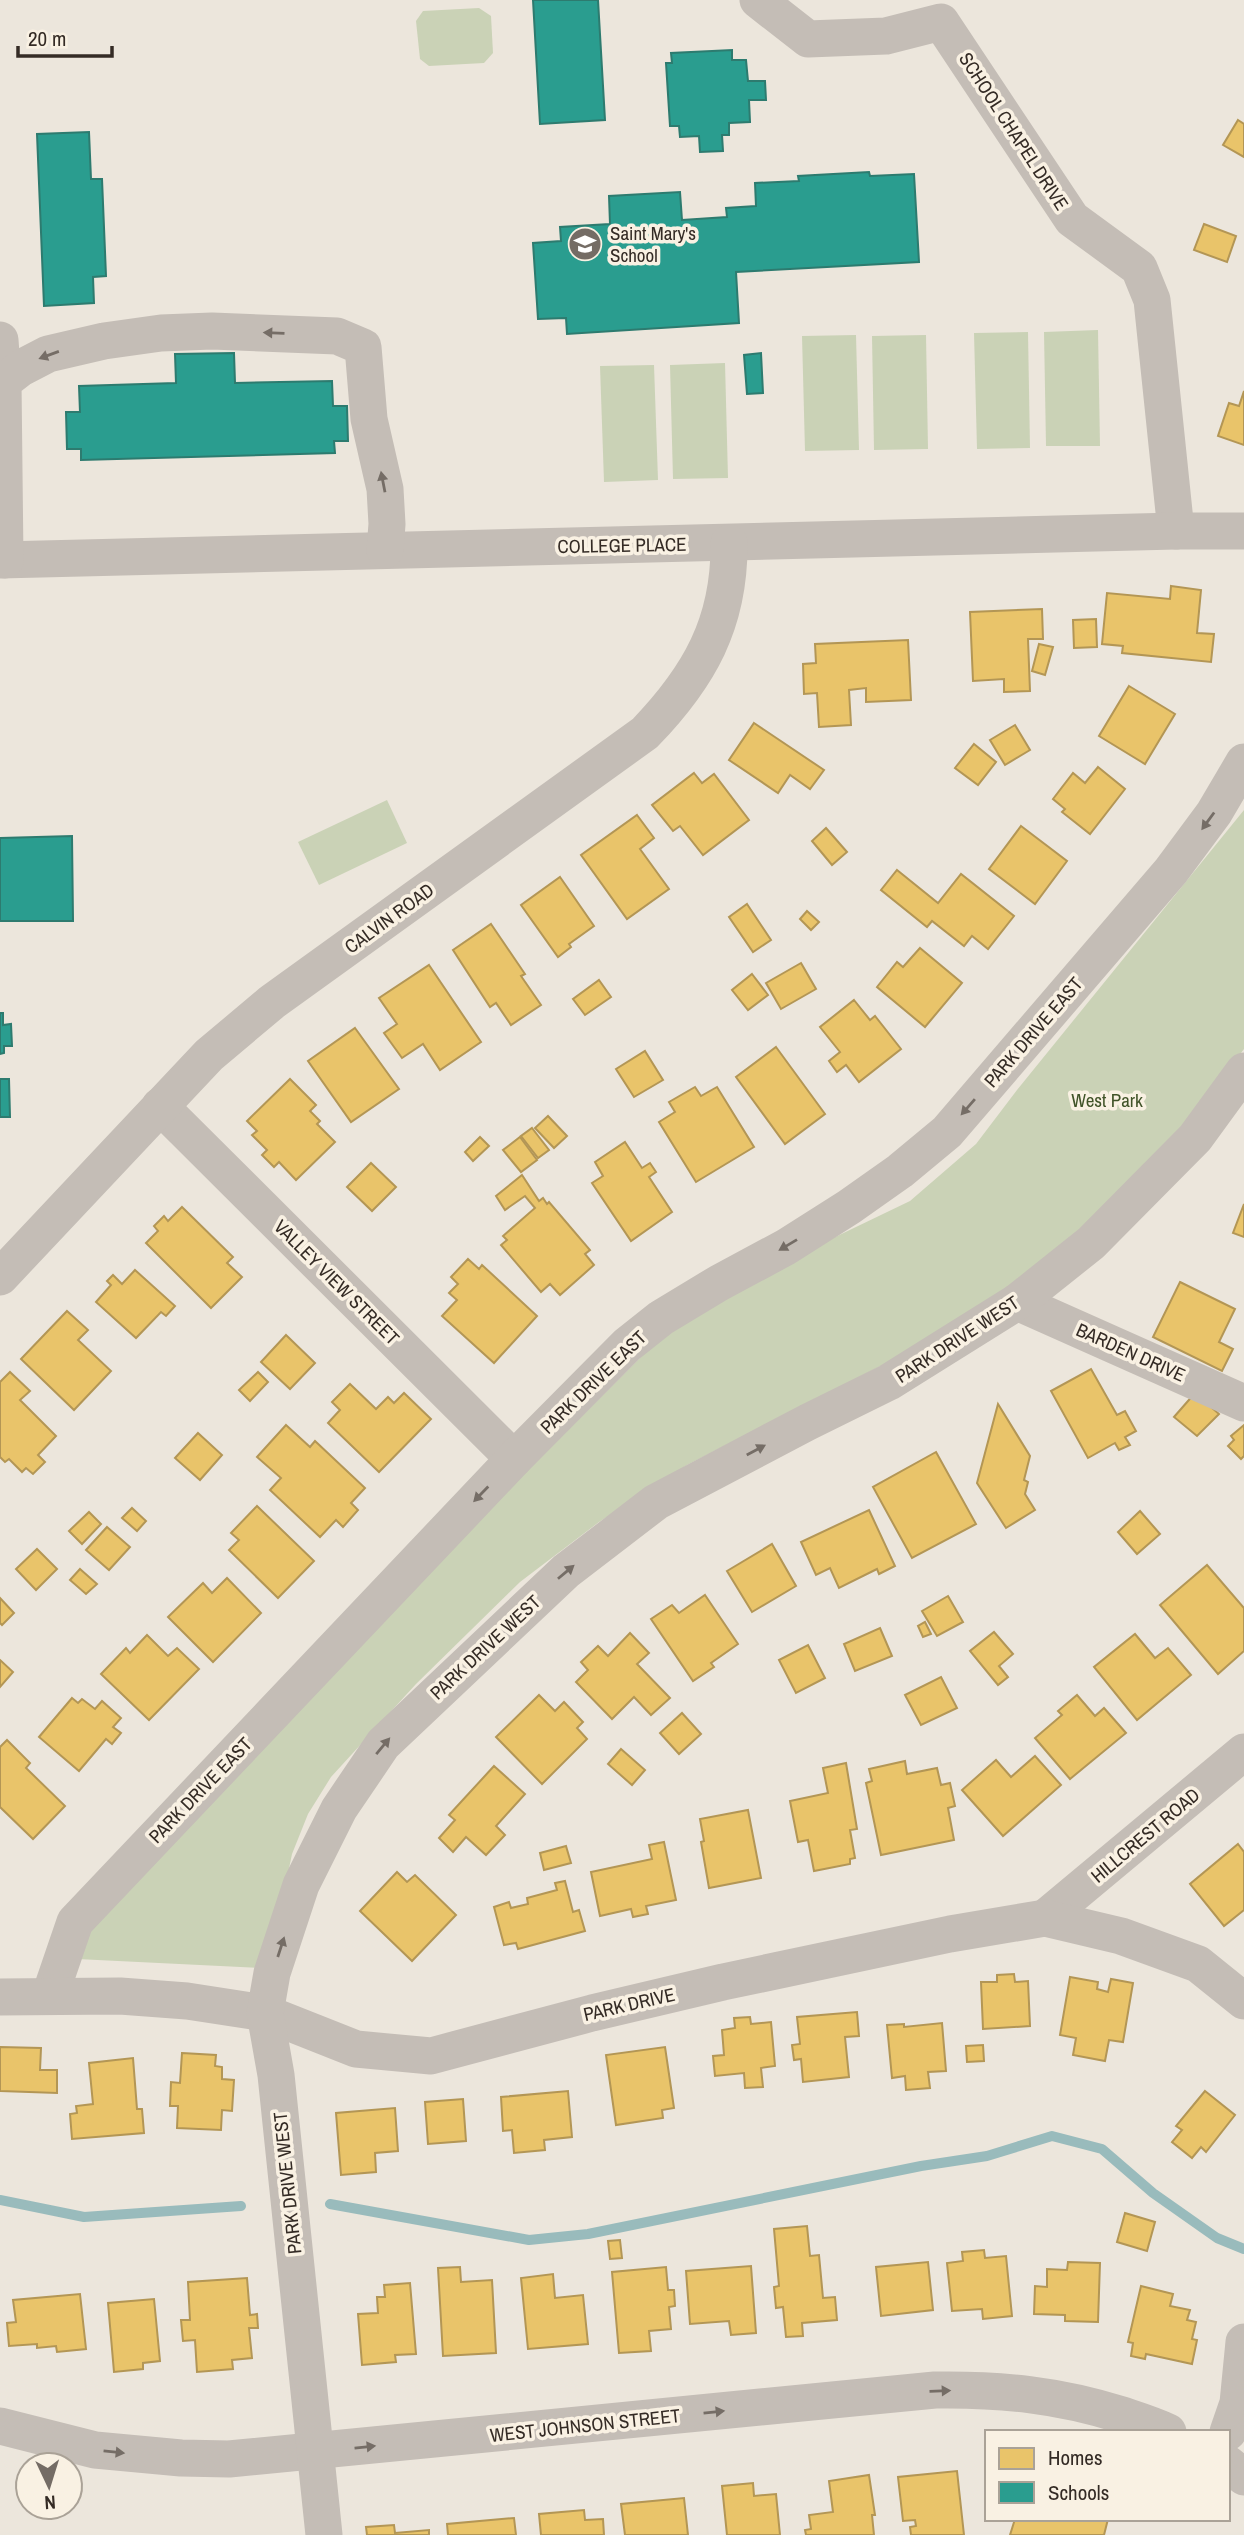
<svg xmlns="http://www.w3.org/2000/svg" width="1244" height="2535" font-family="'Archivo Narrow',sans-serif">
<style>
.green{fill:#cad2b6}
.homes{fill:#e9c46a;stroke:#b39655;stroke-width:2}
.schools{fill:#2a9d8f;stroke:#2d7b6f;stroke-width:2}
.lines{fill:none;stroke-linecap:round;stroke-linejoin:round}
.stream{stroke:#99bbbc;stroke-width:10}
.minor{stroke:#c4bdb6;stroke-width:37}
.oneway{fill:#756d66}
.labels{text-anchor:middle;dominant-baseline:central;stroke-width:7;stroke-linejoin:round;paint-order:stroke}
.street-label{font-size:19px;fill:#342b25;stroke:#f9f1e3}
.poi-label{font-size:19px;fill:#342b25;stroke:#f9f1e3;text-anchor:start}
.park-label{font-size:19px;fill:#405328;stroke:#f9f1e3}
</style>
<rect width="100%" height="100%" fill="#ece6dc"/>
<g class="green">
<polygon points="479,8 491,16 493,53 484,63 429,66 420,59 416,21 423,11"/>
<polygon points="1098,330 1100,446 1046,446 1044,332"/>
<polygon points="1028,332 1030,448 977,449 974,333"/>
<polygon points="856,335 859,450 805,451 802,336"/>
<polygon points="926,335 928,449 874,450 872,336"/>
<polygon points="725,363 728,478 673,479 670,365"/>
<polygon points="654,365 658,480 604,482 600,366"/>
<polygon points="387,800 407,843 319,885 298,842"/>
<polygon points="1244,810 1244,1049 1162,1156 1066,1250 949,1331 687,1465 599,1522 520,1582 416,1684 331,1777 308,1814 292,1854 281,1907 259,1968 77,1959 74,1923 659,1339 777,1265 910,1201 976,1144 1017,1090"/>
</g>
<g class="homes">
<polygon points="1238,120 1244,124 1244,157 1223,145"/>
<polygon points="1204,224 1236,236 1227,262 1194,250"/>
<polygon points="1244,391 1244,445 1218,436 1229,403 1239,406"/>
<polygon points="1171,586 1201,590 1197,633 1214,634 1211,662 1122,653 1123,646 1102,644 1107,593 1170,599"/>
<polygon points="1042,609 1043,639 1028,639 1030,691 1004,692 1004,679 973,681 970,612"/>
<polygon points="1096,619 1097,647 1074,648 1073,620"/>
<polygon points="908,640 911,700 866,702 866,688 849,690 851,725 819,727 817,693 804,694 803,664 816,663 815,644"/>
<polygon points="1039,644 1053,647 1045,675 1032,671"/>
<polygon points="1129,686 1175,714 1145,764 1099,736"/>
<polygon points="754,723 824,770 810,789 790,775 778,793 729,760"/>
<polygon points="1015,725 1030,750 1005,765 990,740"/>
<polygon points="974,744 996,762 978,785 955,768"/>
<polygon points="1098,767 1125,789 1090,834 1062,812 1065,809 1053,799 1073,773 1085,783"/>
<polygon points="694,773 702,783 714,774 749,820 703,855 680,826 673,831 652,805"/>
<polygon points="637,815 654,838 640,849 669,889 627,919 581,855"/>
<polygon points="1021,826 1067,861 1035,904 989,869"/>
<polygon points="826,828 847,852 832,865 812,841"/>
<polygon points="897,870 938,903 961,874 1014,916 988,949 972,936 964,946 932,921 927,927 881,890"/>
<polygon points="560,877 594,926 569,944 571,947 558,957 521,905"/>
<polygon points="747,904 771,940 753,952 729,917"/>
<polygon points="807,911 819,922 811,930 800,919"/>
<polygon points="491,924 525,974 521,976 541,1005 511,1025 496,1003 490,1007 453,950"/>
<polygon points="920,948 962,983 925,1027 877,987 897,962 903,967"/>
<polygon points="801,963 816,989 781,1009 766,983"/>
<polygon points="429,965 481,1042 440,1070 423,1044 402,1058 384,1033 397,1024 379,998"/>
<polygon points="752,974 768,995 748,1010 732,990"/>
<polygon points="599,980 611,997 585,1015 573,999"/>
<polygon points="854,1000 870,1020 875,1016 901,1049 859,1082 846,1065 837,1072 829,1061 840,1052 820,1027"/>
<polygon points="355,1028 399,1089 351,1122 308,1061"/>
<polygon points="776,1047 825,1114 785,1144 736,1077"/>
<polygon points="645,1051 663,1080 634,1097 616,1069"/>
<polygon points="290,1079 316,1105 310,1111 320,1121 317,1124 335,1142 296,1180 279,1162 274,1167 262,1155 267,1150 252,1135 257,1131 247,1121"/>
<polygon points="695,1087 701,1096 717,1087 754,1147 696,1182 659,1122 675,1112 669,1102"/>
<polygon points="548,1116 567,1136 554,1148 535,1128"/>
<polygon points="532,1128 549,1150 538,1158 521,1136"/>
<polygon points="480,1137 489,1146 473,1161 465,1152"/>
<polygon points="520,1137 537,1160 521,1172 503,1150"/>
<polygon points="625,1142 642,1168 650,1163 656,1172 649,1177 672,1212 631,1241 592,1183 603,1176 595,1162"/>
<polygon points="371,1163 396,1187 372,1211 347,1187"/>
<polygon points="522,1175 539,1201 543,1198 547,1204 549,1202 590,1250 585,1254 594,1265 560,1295 550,1284 541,1292 501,1245 507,1240 503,1236 535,1208 525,1196 505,1210 496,1196"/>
<polygon points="1244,1204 1244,1237 1233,1233"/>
<polygon points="182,1207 233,1257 227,1263 242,1277 211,1308 146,1243 158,1231 154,1226 164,1216 168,1221"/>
<polygon points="468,1259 479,1269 482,1265 537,1316 494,1363 442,1316 457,1300 449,1293 458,1284 451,1277"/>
<polygon points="135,1270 175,1306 166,1316 161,1312 136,1338 96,1302 111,1285 107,1281 113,1275 122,1284"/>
<polygon points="1180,1282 1235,1309 1219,1342 1233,1349 1222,1371 1153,1337"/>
<polygon points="67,1311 88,1330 78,1340 111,1371 74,1410 21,1359"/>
<polygon points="286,1335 315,1363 290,1389 261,1362"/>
<polygon points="1091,1369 1117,1415 1125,1411 1136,1431 1125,1437 1130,1445 1119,1450 1115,1443 1088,1458 1051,1391"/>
<polygon points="10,1372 30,1391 20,1400 56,1436 38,1455 45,1462 33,1474 26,1468 22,1472 9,1459 5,1462 0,1457 0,1382"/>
<polygon points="258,1372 268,1382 250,1401 239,1390"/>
<polygon points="350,1384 376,1409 388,1397 394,1403 404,1393 431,1419 379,1472 328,1423 340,1410 332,1402"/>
<polygon points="1195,1393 1219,1414 1197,1436 1174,1417"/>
<polygon points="998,1404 1030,1456 1024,1480 1028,1482 1025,1494 1035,1510 1006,1528 977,1483"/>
<polygon points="286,1425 310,1447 315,1441 365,1488 351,1503 358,1510 343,1527 336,1520 320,1537 270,1490 281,1478 257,1457"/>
<polygon points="1244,1425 1244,1456 1241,1459 1228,1446 1234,1440 1231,1436"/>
<polygon points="198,1433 222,1455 200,1480 175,1458"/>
<polygon points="936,1452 976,1524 912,1558 873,1487"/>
<polygon points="257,1506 314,1561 278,1598 229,1550 239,1540 231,1533"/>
<polygon points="132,1508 146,1521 137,1531 122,1518"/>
<polygon points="869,1510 895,1566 879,1574 877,1569 839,1588 830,1568 816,1575 801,1542"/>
<polygon points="1140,1511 1160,1534 1137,1554 1118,1532"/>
<polygon points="89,1512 101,1524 82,1544 69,1531"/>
<polygon points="107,1527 130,1547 109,1570 86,1550"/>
<polygon points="772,1544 796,1586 752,1612 727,1571"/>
<polygon points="37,1549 57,1569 36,1590 16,1569"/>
<polygon points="1207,1565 1244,1608 1244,1651 1218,1674 1160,1605"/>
<polygon points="80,1569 97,1584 86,1594 70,1580"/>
<polygon points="227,1578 261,1613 213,1662 168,1617 203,1583 212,1593"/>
<polygon points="705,1595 738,1644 711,1663 714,1667 693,1681 651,1619 672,1605 679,1613"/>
<polygon points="948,1596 963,1622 937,1636 922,1611"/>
<polygon points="0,1598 14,1613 2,1625 0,1623"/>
<polygon points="925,1622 931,1634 923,1637 918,1626"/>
<polygon points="880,1628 892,1656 855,1671 844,1644"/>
<polygon points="994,1632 1013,1654 999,1666 1008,1677 998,1685 970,1651"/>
<polygon points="630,1633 649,1653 637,1664 670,1698 651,1715 634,1697 612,1719 576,1682 588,1670 581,1662 598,1646 608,1656"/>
<polygon points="1135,1634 1155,1658 1168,1648 1191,1675 1137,1720 1094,1667"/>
<polygon points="147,1635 168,1656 177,1648 199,1669 149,1720 101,1674 126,1648 130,1653"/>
<polygon points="808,1645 825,1678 796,1693 779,1660"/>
<polygon points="0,1660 13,1672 0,1687"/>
<polygon points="941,1677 957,1708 921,1725 905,1695"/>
<polygon points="539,1695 555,1711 564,1702 583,1722 577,1728 587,1739 542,1784 496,1737"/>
<polygon points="1077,1695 1095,1716 1104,1708 1126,1733 1070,1779 1035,1738 1062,1715 1058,1711"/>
<polygon points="72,1698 78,1703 82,1699 95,1709 102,1701 121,1718 113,1727 121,1733 112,1744 106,1739 79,1771 39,1737"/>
<polygon points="682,1713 701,1734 679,1754 660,1733"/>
<polygon points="7,1740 30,1763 26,1768 65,1806 33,1839 0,1807 0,1747"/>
<polygon points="621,1749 645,1770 632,1785 608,1764"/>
<polygon points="1035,1756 1061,1785 1003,1836 962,1790 996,1760 1011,1777"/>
<polygon points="905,1761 907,1774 937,1768 941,1785 950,1783 955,1806 948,1808 954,1840 881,1855 866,1783 872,1781 869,1769"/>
<polygon points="846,1763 857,1829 850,1830 855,1858 850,1859 850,1864 814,1871 808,1840 798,1842 790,1801 828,1793 823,1768"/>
<polygon points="494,1766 525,1794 496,1826 505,1835 486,1855 466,1837 453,1852 439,1838 455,1820 449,1815"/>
<polygon points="748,1810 761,1878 709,1888 701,1842 704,1841 700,1819"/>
<polygon points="664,1842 676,1900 646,1906 648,1914 633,1917 631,1909 600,1916 591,1872 652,1859 649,1845"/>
<polygon points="1238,1844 1244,1852 1244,1910 1224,1926 1190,1884"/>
<polygon points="566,1846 571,1863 544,1870 540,1853"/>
<polygon points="397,1872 407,1882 415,1875 456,1915 412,1961 360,1911"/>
<polygon points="565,1881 573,1912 579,1910 585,1931 518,1949 516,1943 504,1945 494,1907 509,1902 511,1908 528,1904 527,1898 557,1890 555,1883"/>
<polygon points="1014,1974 1015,1982 1028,1981 1030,2026 983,2029 981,1982 997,1982 997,1975"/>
<polygon points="1070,1977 1098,1982 1097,1989 1108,1992 1111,1979 1133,1983 1123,2042 1109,2040 1105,2061 1073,2055 1076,2038 1060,2035"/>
<polygon points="857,2012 859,2036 845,2037 849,2077 803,2082 801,2059 794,2060 792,2045 800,2044 797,2017"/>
<polygon points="750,2017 751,2024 771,2022 775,2066 761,2068 763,2087 745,2088 744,2073 715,2076 713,2056 724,2055 722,2030 735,2028 734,2018"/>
<polygon points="942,2023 946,2071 928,2072 930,2088 906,2090 905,2076 892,2078 887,2025 904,2024 904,2027"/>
<polygon points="983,2045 984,2061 967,2062 966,2046"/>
<polygon points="0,2047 41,2048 40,2070 57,2070 57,2093 0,2091"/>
<polygon points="665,2047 674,2108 662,2110 663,2118 616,2125 606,2055"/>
<polygon points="182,2053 216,2055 215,2066 222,2067 222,2079 234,2080 232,2111 222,2110 221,2130 177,2128 178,2106 170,2106 171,2082 180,2083"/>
<polygon points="133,2058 137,2109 142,2109 144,2133 72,2139 70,2114 77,2113 76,2106 93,2104 89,2063"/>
<polygon points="568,2091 572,2137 544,2140 545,2150 514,2153 512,2130 503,2131 501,2097"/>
<polygon points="1205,2091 1235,2115 1206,2152 1201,2147 1192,2158 1172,2142 1182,2130 1176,2126"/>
<polygon points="463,2099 466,2141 428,2144 425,2102"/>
<polygon points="395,2108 398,2151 375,2153 376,2172 341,2175 336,2113"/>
<polygon points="1125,2213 1155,2222 1147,2251 1117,2242"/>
<polygon points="807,2226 810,2256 819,2255 823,2298 835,2297 837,2320 802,2323 803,2336 786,2337 783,2307 776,2308 774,2287 779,2286 774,2229"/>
<polygon points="620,2240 622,2258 610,2259 608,2241"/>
<polygon points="984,2250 985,2258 1006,2256 1012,2316 983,2319 982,2309 952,2311 947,2263 963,2261 962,2252"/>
<polygon points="928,2262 933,2310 881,2316 876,2267"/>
<polygon points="1068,2262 1100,2263 1098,2322 1065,2321 1065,2315 1034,2314 1035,2286 1047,2287 1047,2269 1067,2270"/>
<polygon points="751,2266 756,2333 731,2335 729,2321 690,2324 686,2271"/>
<polygon points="460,2267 461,2282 492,2280 496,2353 443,2356 438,2268"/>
<polygon points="666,2267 668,2290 674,2290 675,2306 669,2307 671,2329 649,2331 651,2351 619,2353 612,2272"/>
<polygon points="553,2274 555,2298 583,2295 588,2344 528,2349 521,2278"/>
<polygon points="247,2278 250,2315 257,2314 258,2328 249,2328 252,2358 232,2360 233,2369 197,2372 195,2340 183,2341 181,2320 190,2320 188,2282"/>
<polygon points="410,2283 416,2354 395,2355 396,2362 362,2365 358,2314 378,2313 377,2297 385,2297 384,2285"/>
<polygon points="1141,2286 1173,2294 1170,2306 1190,2310 1187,2320 1196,2322 1192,2339 1197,2340 1192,2364 1146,2354 1145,2359 1131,2356 1133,2343 1128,2342"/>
<polygon points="80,2294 86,2349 57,2352 56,2346 37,2348 37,2344 9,2346 7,2323 16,2322 13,2300"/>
<polygon points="154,2299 160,2361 143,2363 143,2369 114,2372 108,2303"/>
<polygon points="957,2471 964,2535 911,2535 910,2527 916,2526 915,2520 903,2521 898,2477"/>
<polygon points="869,2475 875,2515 872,2515 874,2535 806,2535 805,2530 811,2529 809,2515 833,2512 829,2481"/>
<polygon points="753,2483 754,2496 776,2494 780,2535 727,2535 722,2486"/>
<polygon points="684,2498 688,2535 625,2535 621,2504"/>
<polygon points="584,2510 585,2520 603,2519 604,2535 541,2535 539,2514"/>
<polygon points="514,2518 516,2535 448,2535 447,2524"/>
<polygon points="1015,2519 1108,2519 1104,2535 1010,2535"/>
<polygon points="394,2525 395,2533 429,2530 429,2535 367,2535 366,2527"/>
</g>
<g class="schools">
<polygon points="533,0 598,0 605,120 540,124"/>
<polygon points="732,50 732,60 746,60 748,81 765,81 766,100 749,100 750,122 729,123 729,135 722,135 723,151 700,152 699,136 680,137 679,126 670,126 666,63 672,63 671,53"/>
<polygon points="89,132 91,179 102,179 106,276 93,277 94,303 44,306 37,134"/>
<polygon points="869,172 870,176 914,174 919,262 736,272 739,323 567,334 566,318 538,319 533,243 561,241 560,227 610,224 609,196 680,192 682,220 727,217 726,208 756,206 755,183 799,181 798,176"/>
<polygon points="234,353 235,383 332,381 333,406 347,406 348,441 334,441 335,453 81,460 81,449 67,449 66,412 80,412 79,386 176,383 175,354"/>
<polygon points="761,353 763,393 747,394 744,355"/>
<polygon points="72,836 73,921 0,921 0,838"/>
<polygon points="0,1013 3,1013 3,1025 11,1024 12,1046 4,1046 4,1053 0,1054"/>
<polygon points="0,1079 9,1079 10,1117 0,1117"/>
</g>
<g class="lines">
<g class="stream">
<polyline points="0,2200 84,2217 241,2206"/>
<polyline points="330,2204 529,2240 588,2234 921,2166 987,2156 1052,2136 1102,2149 1153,2193 1217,2238 1244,2249"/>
</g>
<g class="minor">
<polyline points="758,0 808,39 886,36 941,22 1072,219 1139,268 1152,300 1176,531"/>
<polyline points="0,340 3,382"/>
<polyline points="0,560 1176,531 1244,531"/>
<polyline points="5,560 3,382 21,368 48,354 104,341 161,333 212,331 337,336 363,347 369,419 385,489 387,524 385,550"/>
<polyline points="160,1106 514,1459"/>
<path d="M0 1277 209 1055 272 1002 645 733C699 677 730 623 729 543"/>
<polyline points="1017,1302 1244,1403"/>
<polyline points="1045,1918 1244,1752"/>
<polyline points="50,1995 75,1922 514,1459 627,1345 661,1318 719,1283 786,1247 849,1207 900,1171 947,1132 1171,871 1214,813 1244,762"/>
<polyline points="0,1997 120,1996 187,2001 265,2013 356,2049 431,2056 592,2013 723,1982 950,1934 1045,1918 1121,1936 1198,1964 1244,2001"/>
<path d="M0 2426 95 2450 181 2458 229 2459 935 2390C1000 2389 1059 2395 1122 2415 1137 2420 1153 2425 1168 2432"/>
<polyline points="1228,2432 1238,2403 1244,2342"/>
<polyline points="1228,2464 1244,2477"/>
<polyline points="324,2535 276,2075 265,2013 272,1973 301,1885 339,1809 383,1744 566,1571 656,1502 808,1422 889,1382 1017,1302 1091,1243 1195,1138 1244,1071"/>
</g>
</g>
<defs><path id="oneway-solid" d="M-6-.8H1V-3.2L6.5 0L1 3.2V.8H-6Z" transform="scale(1.75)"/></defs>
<g class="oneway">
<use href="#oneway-solid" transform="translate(274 333) rotate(-178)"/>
<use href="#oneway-solid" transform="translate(49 355) rotate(160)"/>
<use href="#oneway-solid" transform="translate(383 482) rotate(-101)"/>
<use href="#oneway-solid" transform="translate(1208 821) rotate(126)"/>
<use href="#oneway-solid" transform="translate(968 1107) rotate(131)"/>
<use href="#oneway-solid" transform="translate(788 1245) rotate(149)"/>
<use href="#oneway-solid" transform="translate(756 1450) rotate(-28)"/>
<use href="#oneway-solid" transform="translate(481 1494) rotate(134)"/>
<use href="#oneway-solid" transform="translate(566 1572) rotate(-40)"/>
<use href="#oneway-solid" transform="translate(383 1746) rotate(-50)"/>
<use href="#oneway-solid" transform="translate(281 1947) rotate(-72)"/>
<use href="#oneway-solid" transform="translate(940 2391) rotate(-2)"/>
<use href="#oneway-solid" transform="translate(714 2412) rotate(-6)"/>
<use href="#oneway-solid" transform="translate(365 2447) rotate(-6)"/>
<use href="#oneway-solid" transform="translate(114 2452) rotate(6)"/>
</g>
<defs>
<symbol id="school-disc" viewBox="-11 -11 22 22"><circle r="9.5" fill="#746c65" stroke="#f9f1e3"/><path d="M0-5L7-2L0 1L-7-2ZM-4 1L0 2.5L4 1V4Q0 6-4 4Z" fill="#fff"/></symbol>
</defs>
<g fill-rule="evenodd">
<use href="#school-disc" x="566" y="225" width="38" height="38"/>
</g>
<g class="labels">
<g class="street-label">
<text transform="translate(1014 131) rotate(57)">SCHOOL CHAPEL DRIVE</text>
<text transform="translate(622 545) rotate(-1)">COLLEGE PLACE</text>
<text transform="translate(389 918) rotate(-36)">CALVIN ROAD</text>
<text transform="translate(1033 1032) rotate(-49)">PARK DRIVE EAST</text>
<text transform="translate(337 1282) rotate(45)">VALLEY VIEW STREET</text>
<text transform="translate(957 1339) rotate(-33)">PARK DRIVE WEST</text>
<text transform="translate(1131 1352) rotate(24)">BARDEN DRIVE</text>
<text transform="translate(593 1382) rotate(-44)">PARK DRIVE EAST</text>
<text transform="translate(485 1647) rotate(-43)">PARK DRIVE WEST</text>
<text transform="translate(200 1790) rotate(-46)">PARK DRIVE EAST</text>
<text transform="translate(1145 1835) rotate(-40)">HILLCREST ROAD</text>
<text transform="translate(629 2004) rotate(-13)">PARK DRIVE</text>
<text transform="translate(287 2183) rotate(-96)">PARK DRIVE WEST</text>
<text transform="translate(585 2425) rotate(-6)">WEST JOHNSON STREET</text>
</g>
<g class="poi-label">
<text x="610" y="233">Saint Mary's<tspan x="610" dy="22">School</tspan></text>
</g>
<g class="park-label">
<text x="1107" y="1100">West Park</text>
</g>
</g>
<rect x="985" y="2430" width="245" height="91" fill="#f9f1e3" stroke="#aaa297" stroke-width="2"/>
<rect x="999" y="2448" width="35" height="21" fill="#e9c46a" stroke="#aaa297" stroke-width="2"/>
<text x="1048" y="2465" font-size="21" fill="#342b25">Homes</text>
<rect x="999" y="2482" width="35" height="21" fill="#2a9d8f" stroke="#aaa297" stroke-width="2"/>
<text x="1048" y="2500" font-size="21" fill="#342b25">Schools</text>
<g transform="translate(49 2486) rotate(176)"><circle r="33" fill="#f9f1e3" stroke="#aaa297" stroke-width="2"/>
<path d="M0-5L12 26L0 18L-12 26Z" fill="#746c65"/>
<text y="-10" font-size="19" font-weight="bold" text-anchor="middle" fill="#342b25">N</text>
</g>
<path d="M18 46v10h94v-10" fill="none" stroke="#342b25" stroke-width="3.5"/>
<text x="28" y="46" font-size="21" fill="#342b25" stroke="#f9f1e3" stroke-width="5" paint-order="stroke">20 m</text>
</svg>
